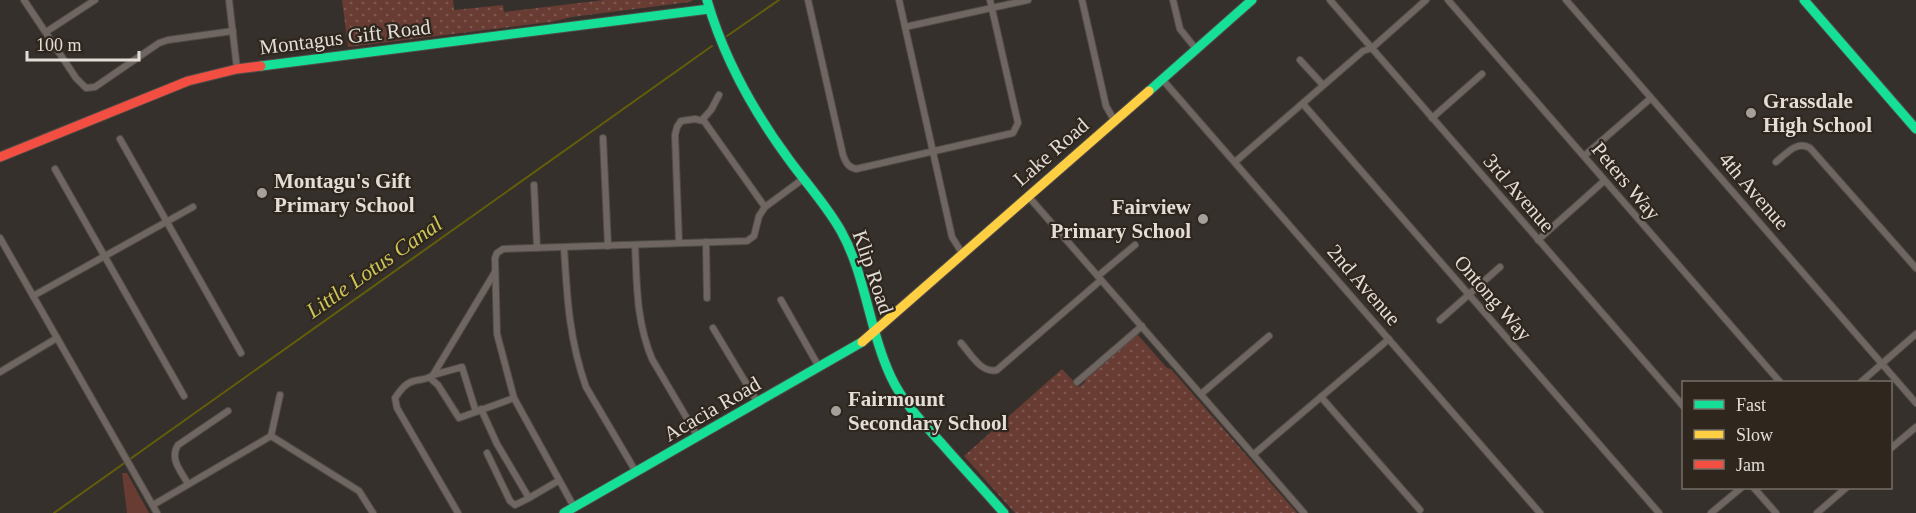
<svg xmlns="http://www.w3.org/2000/svg" width="1916" height="513" font-family="'Times New Roman',serif">
<style>
.grass{fill:url(#grass-dots)}
.green{fill:#683c33}
.lines{fill:none;stroke-linecap:round;stroke-linejoin:round}
.stream{stroke:#625e09;stroke-width:2}
.street-casing{stroke:#504c47;stroke-width:8}
.fast-casing{stroke:#504c47;stroke-width:11}
.slow-casing{stroke:#504c47;stroke-width:11}
.jam-casing{stroke:#504c47;stroke-width:11}
.street{stroke:#706661;stroke-width:6}
.fast{stroke:#16e098;stroke-width:9}
.slow{stroke:#ffcf43;stroke-width:9}
.jam{stroke:#f24e42;stroke-width:9}
.poi-dot{fill:#a6a09b;stroke:#2f261d;stroke-width:2}
.labels{text-anchor:middle;dominant-baseline:central;stroke-width:4.5;stroke-linejoin:round;paint-order:stroke}
.street-label{font-size:21px;fill:#e3ddd7;stroke:#2f261d}
.poi-label{font-size:21px;font-weight:bold;fill:#e3ddd7;stroke:#2f261d;text-anchor:start}
.water-label{font-size:22px;font-style:italic;fill:#ccc65a;stroke:#2f261d}
</style>
<defs>
<pattern id="grass-dots" width="8" height="8" patternUnits="userSpaceOnUse" patternTransform="scale(1.5)"><rect width="8" height="8" fill="#683c33"/><path d="M2 2h.1M6 6h.1" fill="none" stroke="#7d5850" stroke-width="1.8" stroke-linecap="round"/></pattern>
</defs>
<rect width="100%" height="100%" fill="#35302b"/>
<g class="grass">
<polygon points="342,0 453,0 454,10 503,5 504,12 604,0 693,0 690,2 572,17 551,22 348,47"/>
<polygon points="1135,334 1138,335 1167,368 1171,369 1297,513 1015,513 964,456 1062,369 1079,387 1085,382 1086,377"/>
</g>
<polygon class="green" points="122,473 127,473 149,513 127,513"/>
<g class="lines">
<g class="stream">
<polyline points="727,36 779,0"/>
<polyline points="54,513 712,46"/>
</g>
<defs>
<g id="street">
<polyline points="24,0 76,78 86,88 95,87 159,43 168,40 233,31"/>
<polyline points="229,0 237,69"/>
<path d="M808 0 843 155C846 163 848 167 856 169L1013 133 1018 123 990 0"/>
<polyline points="899,0 952,237 962,253"/>
<polyline points="1082,0 1106,106 1114,120"/>
<polyline points="1173,0 1180,29 1196,49"/>
<polyline points="1330,0 1684,407"/>
<polyline points="1448,0 1780,382"/>
<polyline points="1566,0 1916,403"/>
<polyline points="905,27 1028,0"/>
<polyline points="46,32 95,0"/>
<polyline points="1300,60 1323,85"/>
<polyline points="1162,79 1540,513"/>
<polyline points="1303,104 1659,513"/>
<polyline points="1432,118 1482,74"/>
<polyline points="702,120 711,110 719,95"/>
<polyline points="603,138 608,246"/>
<polyline points="120,139 241,353"/>
<polyline points="1584,156 1651,98"/>
<polyline points="1235,162 1363,51 1372,48 1426,0"/>
<path d="M1776 162C1786 154 1797 140 1810 148L1916 268"/>
<polyline points="55,169 184,396"/>
<polyline points="534,185 537,248"/>
<polyline points="1028,196 1304,513"/>
<polyline points="0,238 157,513"/>
<polyline points="1538,240 1604,181"/>
<polyline points="706,242 707,298"/>
<polyline points="679,243 675,135 677,127 681,121 695,119 704,121 765,207"/>
<path d="M635 245C637 285 636 320 652 359L698 437"/>
<path d="M564 247C567 297 569 339 586 387L636 472"/>
<polyline points="1098,276 1135,245"/>
<polyline points="33,296 193,207"/>
<polyline points="781,300 819,367"/>
<polyline points="1440,320 1500,267"/>
<polyline points="713,328 758,403"/>
<path d="M961 343C970 353 981 374 997 370L1101 280"/>
<polyline points="0,372 57,338"/>
<polyline points="433,375 462,367 476,412"/>
<polyline points="430,378 438,385 459,418 514,398"/>
<polyline points="1077,382 1142,326"/>
<polyline points="1861,382 1916,334"/>
<polyline points="1201,394 1269,336"/>
<polyline points="1321,397 1420,510"/>
<polyline points="481,409 497,444 529,498 558,481"/>
<polyline points="271,436 280,395"/>
<polyline points="1890,449 1916,427"/>
<polyline points="487,453 510,501 515,505 529,498"/>
<polyline points="1254,454 1389,339"/>
<path d="M188 484C181 471 169 459 178 445L228 411"/>
<polyline points="1754,488 1776,513"/>
<polyline points="153,505 271,436 359,491 373,513"/>
<polyline points="574,507 514,398 497,334 495,258 497,253 503,249 747,241 754,236 759,216 765,207 803,179"/>
<path d="M458 513 397 408 395 398C400 391 405 383 414 381 421 379 427 380 433 375L495 272"/>
<polyline points="1711,513 1741,488"/>
<polyline points="1817,513 1846,488"/>
</g>
<g id="fast">
<path d="M707 0C724 59 753 111 790 161 807 184 827 206 841 231 866 276 869 330 891 377 903 403 924 424 943 445 963 468 984 490 1004 513"/>
<polyline points="1804,0 1916,129"/>
<polyline points="261,66 709,9"/>
<polyline points="1149,91 1252,0"/>
<polyline points="564,513 862,342"/>
</g>
<polyline id="slow" points="862,342 1149,91"/>
<polyline id="jam" points="0,157 188,81 237,69 261,66"/>
</defs>
<use href="#street" class="street-casing"/>
<use href="#fast" class="fast-casing"/>
<use href="#slow" class="slow-casing"/>
<use href="#jam" class="jam-casing"/>
<use href="#street" class="street"/>
<use href="#fast" class="fast"/>
<use href="#slow" class="slow"/>
<use href="#jam" class="jam"/>
</g>
<g class="poi-dot">
<circle cx="1751" cy="113" r="6"/>
<circle cx="262" cy="193" r="6"/>
<circle cx="1203" cy="219" r="6"/>
<circle cx="836" cy="411" r="6"/>
</g>
<g class="labels">
<g class="street-label">
<text transform="translate(345 37) rotate(-7)">Montagus Gift Road</text>
<text transform="translate(1051 152) rotate(-41)">Lake Road</text>
<text transform="translate(1626 181) rotate(50)">Peters Way</text>
<text transform="translate(1754 191) rotate(49)">4th Avenue</text>
<text transform="translate(1519 193) rotate(49)">3rd Avenue</text>
<text transform="translate(873 272) rotate(71)">Klip Road</text>
<text transform="translate(1364 285) rotate(49)">2nd Avenue</text>
<text transform="translate(1493 298) rotate(49)">Ontong Way</text>
<text transform="translate(712 409) rotate(-30)">Acacia Road</text>
</g>
<g class="poi-label">
<text x="1763" y="101">Grassdale<tspan x="1763" dy="24">High School</tspan></text>
<text x="274" y="181">Montagu's Gift<tspan x="274" dy="24">Primary School</tspan></text>
<text x="1191" y="207" text-anchor="end">Fairview<tspan x="1191" dy="24">Primary School</tspan></text>
<text x="848" y="399">Fairmount<tspan x="848" dy="24">Secondary School</tspan></text>
</g>
<g class="water-label">
<text transform="translate(374 267) rotate(-35)">Little Lotus Canal</text>
</g>
</g>
<rect x="1682" y="381" width="210" height="108" fill="#2f261d" stroke="#776f67" stroke-width="1.5"/>
<rect x="1694" y="400" width="30" height="9" fill="#16e098" stroke="#776f67" stroke-width="1.5"/>
<text x="1736" y="411" font-size="18" fill="#e3ddd7">Fast</text>
<rect x="1694" y="430" width="30" height="9" fill="#ffcf43" stroke="#776f67" stroke-width="1.5"/>
<text x="1736" y="441" font-size="18" fill="#e3ddd7">Slow</text>
<rect x="1694" y="460" width="30" height="9" fill="#f24e42" stroke="#776f67" stroke-width="1.5"/>
<text x="1736" y="471" font-size="18" fill="#e3ddd7">Jam</text>
<path d="M27 51v9h112v-9" fill="none" stroke="#e3ddd7" stroke-width="3"/>
<text x="36" y="51" font-size="18" fill="#e3ddd7" stroke="#2f261d" stroke-width="4.5" paint-order="stroke">100 m</text>
</svg>
